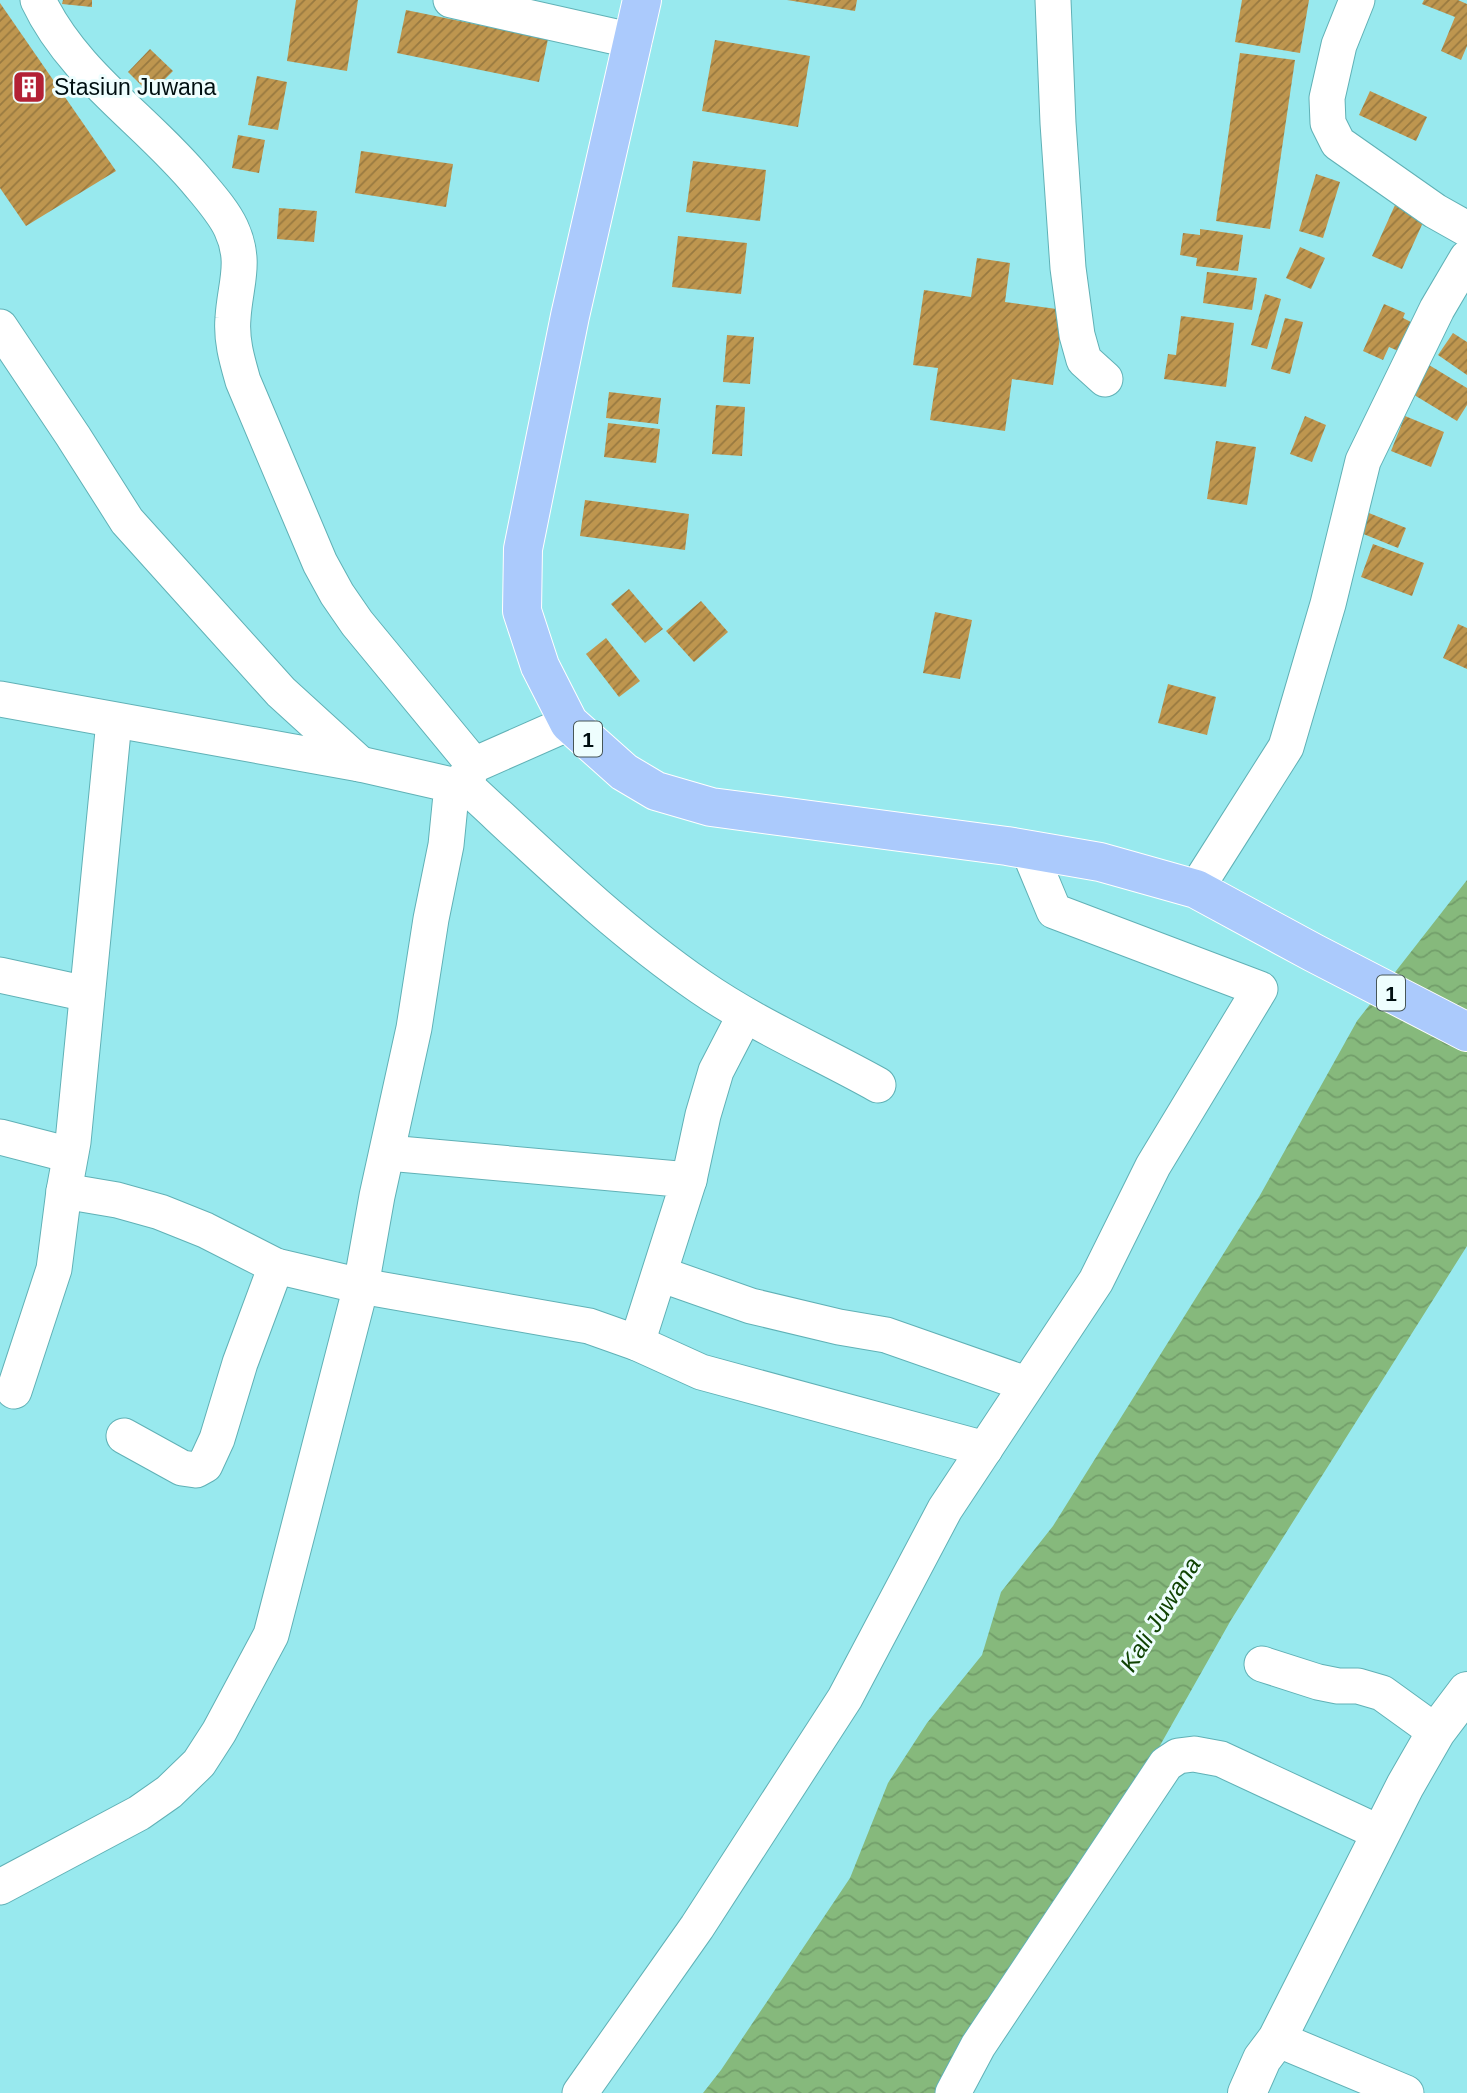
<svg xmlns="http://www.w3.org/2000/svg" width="1467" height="2093" font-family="Helvetica,sans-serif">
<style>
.water{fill:url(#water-waves)}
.building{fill:url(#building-hatch)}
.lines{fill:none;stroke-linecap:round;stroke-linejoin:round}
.minor-casing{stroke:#60b1b6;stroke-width:37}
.tertiary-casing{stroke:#60b1b6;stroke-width:40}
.trunk-casing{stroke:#fff;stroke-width:40}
.minor{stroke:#fff;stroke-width:35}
.tertiary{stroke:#fff;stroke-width:38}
.trunk{stroke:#abcafc;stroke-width:38}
.labels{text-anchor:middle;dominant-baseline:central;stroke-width:6;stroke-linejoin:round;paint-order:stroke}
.shield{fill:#eefefe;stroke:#475758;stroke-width:2}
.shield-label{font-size:21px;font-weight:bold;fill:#000f11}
.poi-label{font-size:23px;fill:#000f11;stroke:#eefefe;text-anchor:start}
.water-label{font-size:24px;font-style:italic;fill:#104303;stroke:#eefefe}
</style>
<defs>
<pattern id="water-waves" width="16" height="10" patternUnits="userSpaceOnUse" patternTransform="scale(1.75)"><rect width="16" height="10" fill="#86b97c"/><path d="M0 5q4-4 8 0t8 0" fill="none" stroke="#729e6a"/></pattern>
<pattern id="building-hatch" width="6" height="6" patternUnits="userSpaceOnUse" patternTransform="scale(1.75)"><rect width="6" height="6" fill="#be964f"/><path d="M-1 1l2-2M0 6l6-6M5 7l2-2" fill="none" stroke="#987940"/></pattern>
</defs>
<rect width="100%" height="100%" fill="#98e9ee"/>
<polygon class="water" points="1467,880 1467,1246 1231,1620 1076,1894 946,2093 703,2093 721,2070 850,1878 888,1783 927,1723 982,1655 1001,1592 1053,1526 1259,1197 1357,1021"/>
<g class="building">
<polygon points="63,0 92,0 92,7 62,4"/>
<polygon points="296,0 358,0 347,71 287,61"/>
<polygon points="787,0 857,0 855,11"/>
<polygon points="1242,0 1309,0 1300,53 1235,42"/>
<polygon points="1424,0 1458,0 1467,4 1467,46 1461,60 1441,51 1455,17 1422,4"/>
<polygon points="0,3 116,171 26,226 0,188"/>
<polygon points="406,10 548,39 539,82 397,53"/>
<polygon points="715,40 810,56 798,127 702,111"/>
<polygon points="150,49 173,71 150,94 128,72"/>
<polygon points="1240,53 1295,60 1270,229 1216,221"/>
<polygon points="257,76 287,82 278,130 248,125"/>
<polygon points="1370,91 1427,117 1416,141 1359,115"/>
<polygon points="238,135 265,140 259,173 232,168"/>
<polygon points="361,151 453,164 446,207 355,193"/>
<polygon points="693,161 766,170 760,221 686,212"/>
<polygon points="1316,174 1340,182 1323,238 1299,231"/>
<polygon points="1395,205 1425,218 1402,269 1372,256"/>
<polygon points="279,208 317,211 314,242 277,239"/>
<polygon points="1200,229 1243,235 1238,271 1196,266 1197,258 1180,255 1183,233 1200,235"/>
<polygon points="678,236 747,243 741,294 672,287"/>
<polygon points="1300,247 1325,258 1311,289 1286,278"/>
<polygon points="977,258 1010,263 1005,302 1064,310 1053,385 1012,379 1005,431 930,420 938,368 913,365 924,290 971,297"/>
<polygon points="1207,272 1257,278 1252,310 1203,303"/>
<polygon points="1265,294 1281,299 1267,349 1251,345"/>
<polygon points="1384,304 1405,313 1403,318 1417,325 1403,353 1389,347 1383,360 1363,351"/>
<polygon points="1181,316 1234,323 1226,387 1164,379 1168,354 1176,355"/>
<polygon points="1285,318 1303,322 1290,374 1271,369"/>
<polygon points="1453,333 1467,342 1467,375 1438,355"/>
<polygon points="727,335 754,337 750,384 723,382"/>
<polygon points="1429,365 1467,388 1467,405 1457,421 1411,393"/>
<polygon points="609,392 661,398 658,424 606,418"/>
<polygon points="716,405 745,407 742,456 712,454"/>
<polygon points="1305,416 1326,425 1312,462 1290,454"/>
<polygon points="1405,416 1444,432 1431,467 1391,451"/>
<polygon points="608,423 660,429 656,463 604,457"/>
<polygon points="1216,441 1256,447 1247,505 1207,499"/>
<polygon points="585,500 689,514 685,550 580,536"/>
<polygon points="1369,513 1406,528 1398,548 1361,533"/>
<polygon points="1373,544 1424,563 1412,596 1361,577"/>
<polygon points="629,589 663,629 645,643 611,604"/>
<polygon points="701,601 728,632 694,662 666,631"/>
<polygon points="935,612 972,620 960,679 923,673"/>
<polygon points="1458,624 1467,628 1467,669 1443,658"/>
<polygon points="606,638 640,681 619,697 586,654"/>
<polygon points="1168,684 1216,697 1207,735 1158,723"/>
</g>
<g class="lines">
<defs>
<g id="minor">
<path d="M38 0C73 75 149 122 200 185 211 198 224 213 231 228 247 262 235 284 233 318 231 340 237 360 243 381L320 563 337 594 357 623 474 765"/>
<polyline points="451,0 634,41"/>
<polyline points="1053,0 1058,123 1068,268 1077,335 1084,360 1105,379"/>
<polyline points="1357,0 1339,45 1327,98 1328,123 1338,143 1435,211 1467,229"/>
<polyline points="0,327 73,436 127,521 281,692 360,764"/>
<polyline points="0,699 360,764 452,785 446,845 431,919 414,1028 377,1196 361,1286 271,1635 219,1732 199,1763 169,1792 139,1813 0,1887"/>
<path d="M462 782C539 853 614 927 701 987 756 1025 819 1052 878 1085"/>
<polyline points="459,783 469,774 474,765 569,723"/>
<polyline points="1196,889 1286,747 1328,604 1363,461 1437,309 1467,258"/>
<polyline points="0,975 87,994"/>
<polyline points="0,1137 70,1155"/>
<polyline points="388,1153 689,1180 637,1343"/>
<polyline points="689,1180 703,1115 716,1071 745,1015"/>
<polyline points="64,1191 117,1200 160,1212 205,1230 276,1266 361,1286 589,1326 637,1343 701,1372 985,1449"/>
<polyline points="660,1274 751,1306 839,1327 886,1335 1026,1384"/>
<polyline points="14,1391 54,1269 64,1191 73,1142 114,721"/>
<polyline points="124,1436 182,1468 196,1470 205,1465 217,1439 240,1363 276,1266"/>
<polyline points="1262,1664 1318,1682 1338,1686 1358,1686 1382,1693 1436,1732"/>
<polyline points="1277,2039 1406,2093"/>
<polyline points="580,2093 697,1927 845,1698 945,1509 1096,1281 1153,1166 1260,989 1054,911 1029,851"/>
<polyline points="953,2093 978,2046 1166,1764 1178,1756 1194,1754 1221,1759 1380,1833"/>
</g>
<polyline id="tertiary" points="1247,2093 1262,2059 1277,2039 1405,1786 1436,1732 1467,1691"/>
<polyline id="trunk" points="642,0 570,316 523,549 522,611 540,666 569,723 624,772 656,791 711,807 1007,846 1100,862 1196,889 1314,953 1467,1032"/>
</defs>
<use href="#minor" class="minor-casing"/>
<use href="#tertiary" class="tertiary-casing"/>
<use href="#trunk" class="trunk-casing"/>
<use href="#minor" class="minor"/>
<use href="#tertiary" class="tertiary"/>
<use href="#trunk" class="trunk"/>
</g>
<defs>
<symbol id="building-square" viewBox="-11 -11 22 22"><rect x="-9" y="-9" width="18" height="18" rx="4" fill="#b32135" stroke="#eefefe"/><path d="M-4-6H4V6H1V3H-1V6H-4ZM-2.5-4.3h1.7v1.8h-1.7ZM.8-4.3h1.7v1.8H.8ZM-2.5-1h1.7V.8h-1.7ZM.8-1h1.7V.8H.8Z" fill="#fff"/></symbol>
</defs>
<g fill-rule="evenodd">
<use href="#building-square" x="10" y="68" width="38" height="38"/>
</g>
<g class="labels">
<g class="shield">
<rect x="574" y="721.5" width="28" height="35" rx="5"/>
<rect x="1377" y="975.5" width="28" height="35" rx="5"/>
</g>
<g class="shield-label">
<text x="588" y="739">1</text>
<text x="1391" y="993">1</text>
</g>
<g class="poi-label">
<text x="54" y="87">Stasiun Juwana</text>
</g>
<g class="water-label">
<text transform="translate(1160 1614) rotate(-58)">Kali Juwana</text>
</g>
</g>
</svg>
